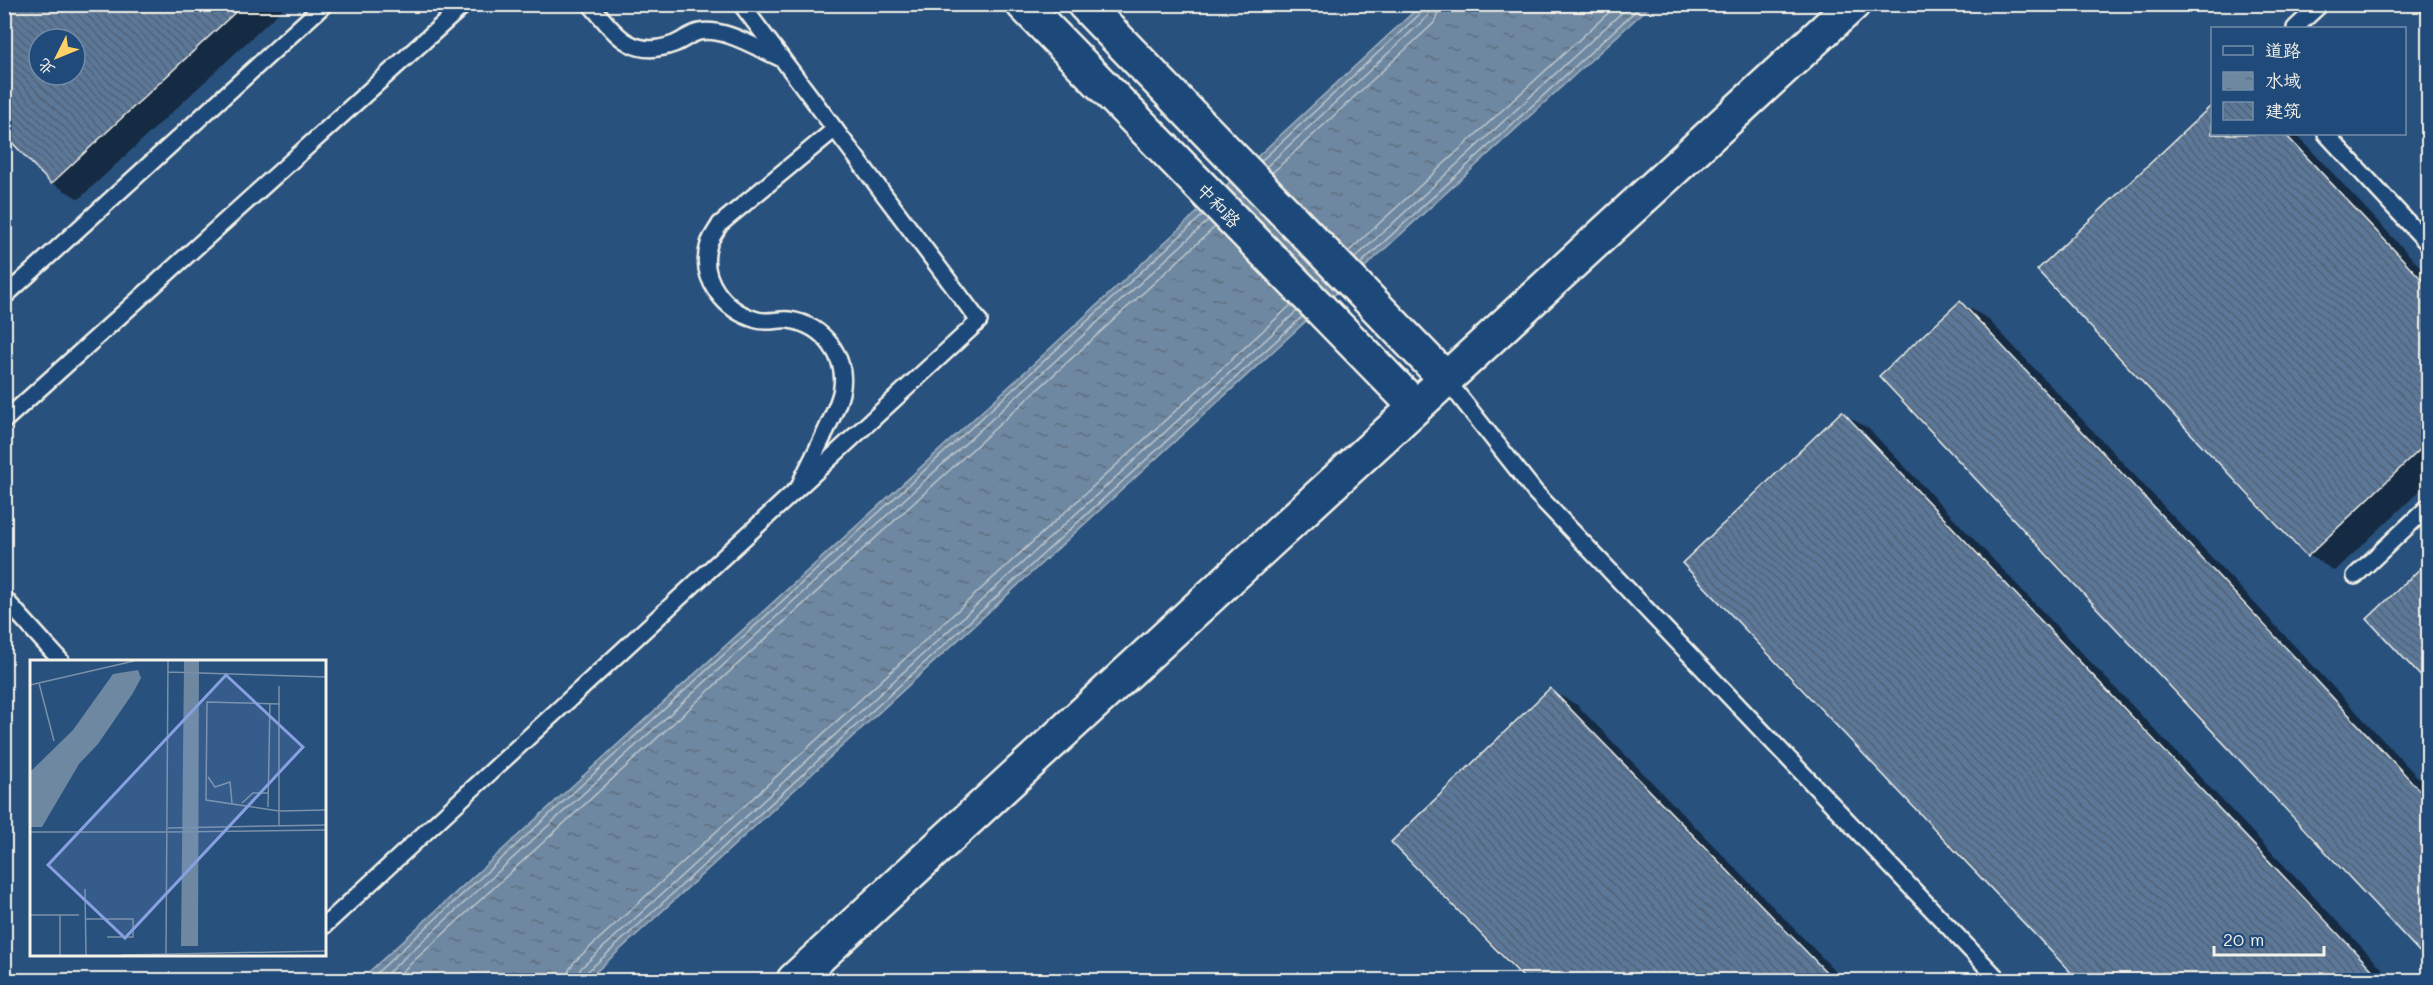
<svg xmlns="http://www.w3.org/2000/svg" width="2433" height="985" font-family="Mali,'LXGW WenKai TC',sans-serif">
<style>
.water{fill:url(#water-ripples);stroke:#a4b2be;stroke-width:1.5}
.shadow{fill:#0007;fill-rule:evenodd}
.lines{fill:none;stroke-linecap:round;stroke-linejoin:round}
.shore{stroke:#bec7cc;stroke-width:1.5}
.building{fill:url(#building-back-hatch);stroke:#f4f1e8;stroke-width:1.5;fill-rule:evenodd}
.service-casing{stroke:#f4f1e8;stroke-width:20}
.secondary-casing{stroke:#f4f1e8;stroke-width:38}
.service{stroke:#1f4a7a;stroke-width:15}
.secondary{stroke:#1f4a7a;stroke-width:33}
.labels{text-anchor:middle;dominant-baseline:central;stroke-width:5;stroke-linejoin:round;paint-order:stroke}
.street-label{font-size:18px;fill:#f4f1e8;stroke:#1f4a7a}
.inset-road{fill:none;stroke:#7a91a8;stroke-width:1.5}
.view{fill:#88a0e0;fill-opacity:0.15;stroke:#88a0e0;stroke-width:3}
.inset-edge{fill:none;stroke:#f4f1e8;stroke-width:3}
</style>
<defs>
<pattern id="water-ripples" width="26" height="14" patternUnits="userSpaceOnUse" patternTransform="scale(1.5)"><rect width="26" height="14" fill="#6e88a2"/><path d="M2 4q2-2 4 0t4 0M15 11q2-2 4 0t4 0" fill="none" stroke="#5f6e7d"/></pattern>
<pattern id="building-back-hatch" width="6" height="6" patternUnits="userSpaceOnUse" patternTransform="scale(1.5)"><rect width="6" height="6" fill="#5b7899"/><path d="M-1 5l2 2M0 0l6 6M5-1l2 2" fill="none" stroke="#536274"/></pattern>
</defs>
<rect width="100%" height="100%" fill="#28517e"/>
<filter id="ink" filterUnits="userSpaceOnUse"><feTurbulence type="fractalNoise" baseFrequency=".0167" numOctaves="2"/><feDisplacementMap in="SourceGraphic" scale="12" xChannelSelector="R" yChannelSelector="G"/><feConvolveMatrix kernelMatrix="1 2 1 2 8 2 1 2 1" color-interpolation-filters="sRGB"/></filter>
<g filter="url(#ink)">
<polygon class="water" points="1421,5 1651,5 587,980 360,980 1015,381"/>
<g class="shadow">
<path d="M4 4H288L79 199 52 183ZM39 39H75V75H39Z"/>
<polygon points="2212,107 2212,134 2296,134 2428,275 2428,483 2335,571 2308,555 2039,270"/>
<polygon points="1960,303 1987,318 2428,788 2428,959 1882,376"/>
<polygon points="1842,413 1869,429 2393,980 2080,980 1685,563"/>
<polygon points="2428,563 2428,681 2369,619"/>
<polygon points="1550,690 1577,705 1844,980 1528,980 1393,842"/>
</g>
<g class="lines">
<g class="shore">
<polyline points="1261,161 1422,12 1424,4"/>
<polyline points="1266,167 1428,16 1432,4"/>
<polyline points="1272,173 1434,23 1441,4"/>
<polyline points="1348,252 1618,4"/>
<polyline points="1355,258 1631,4"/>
<polyline points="1360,264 1643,4"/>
<polyline points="369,980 1203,215"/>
<polyline points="380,980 1209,220"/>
<polyline points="393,980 1215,227"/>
<polyline points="567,980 569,970 575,961 1291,305"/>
<polyline points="576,980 581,968 1297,311"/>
<polyline points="584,980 586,973 1303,316"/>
</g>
</g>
<g class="building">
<path d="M4 4H244L51 184 4 134ZM39 39H75V75H39Z"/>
<polygon points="2212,105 2212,134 2285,134 2428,286 2428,442 2307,557 2037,270"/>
<polygon points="1960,301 2428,799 2428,961 1879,376"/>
<polygon points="1842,411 2382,980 2078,980 1682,563"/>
<polygon points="2428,561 2428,684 2367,619"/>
<polygon points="1550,688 1834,980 1526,980 1391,842"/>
</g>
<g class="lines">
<defs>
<g id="service">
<path d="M590 4C615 33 631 60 674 44 682 41 690 34 699 32 725 27 758 49 782 59"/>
<polyline points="2428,4 2428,5"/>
<polyline points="2295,28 2321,4"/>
<polyline points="2326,134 2428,244"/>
<polyline points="4,297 325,4"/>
<polyline points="1445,378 1535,492 1999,980"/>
<polyline points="4,421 465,4"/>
<path d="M801 482C812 458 835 417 841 393 849 358 824 325 789 320 778 319 767 323 757 320 725 311 698 279 709 244 711 237 717 230 720 224L835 129"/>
<polyline points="2355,576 2428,507"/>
<polyline points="4,598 61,661"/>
<polyline points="324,926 979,321 741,4"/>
</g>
<g id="secondary">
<polyline points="1023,4 1415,406"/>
<polyline points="1084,4 1445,378"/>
<polyline points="794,980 1853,4"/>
</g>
</defs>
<use href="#service" class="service-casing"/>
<use href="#secondary" class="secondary-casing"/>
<use href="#service" class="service"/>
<use href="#secondary" class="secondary"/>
</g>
</g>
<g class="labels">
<g class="street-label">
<text transform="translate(1219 205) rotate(46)">中和路</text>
</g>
</g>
<g transform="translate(30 660)">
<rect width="296" height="296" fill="#28517e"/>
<path d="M154 1H169L168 286H151ZM108 10 111 18 103 33 68 84 49 104 12 167H0V112L43 70 83 14Z" fill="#6e88a2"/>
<path class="inset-road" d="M138 12 296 17M9 23 24 81M0 25 104 1M250 44 177 42 176 140 249 151 296 150M178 117 185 127 200 122 202 143M212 143 223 133H238M238 147 240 43M249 165V26M138 168 296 165M0 172H137M138 172 296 170M55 229 56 295M0 255H49M56 259H103V277H77M30 295V255M91 295 296 291M136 295 138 1"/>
<path class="view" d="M196 15 273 87 95 278 18 205Z"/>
<rect width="296" height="296" class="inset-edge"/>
</g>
<rect width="2433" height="985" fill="none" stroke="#1f4a7a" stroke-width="24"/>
<rect x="12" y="12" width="2409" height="961" fill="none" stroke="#f4f1e8" stroke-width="2" filter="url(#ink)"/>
<rect x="2211" y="27" width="195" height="108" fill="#1f4a7a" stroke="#748da6" stroke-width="1.5"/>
<rect x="2223" y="46" width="30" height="9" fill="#1f4a7a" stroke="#748da6" stroke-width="1.5"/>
<text x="2265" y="57" font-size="18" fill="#f4f1e8">道路</text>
<rect x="2223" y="72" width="30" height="18" fill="url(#water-ripples)" stroke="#748da6" stroke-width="1.5"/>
<text x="2265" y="87" font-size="18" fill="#f4f1e8">水域</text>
<rect x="2223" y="102" width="30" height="18" fill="url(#building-back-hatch)" stroke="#748da6" stroke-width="1.5"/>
<text x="2265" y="117" font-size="18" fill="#f4f1e8">建筑</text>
<g transform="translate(57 57) rotate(227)"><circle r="28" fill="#1f4a7a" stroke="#748da6" stroke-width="1.5"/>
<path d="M0-4.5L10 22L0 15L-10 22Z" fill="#ffd166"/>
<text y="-9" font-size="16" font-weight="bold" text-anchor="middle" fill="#f4f1e8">北</text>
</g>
<path d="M2214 946v9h110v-9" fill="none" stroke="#f4f1e8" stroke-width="3"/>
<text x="2223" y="946" font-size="18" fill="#f4f1e8" stroke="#1f4a7a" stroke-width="4.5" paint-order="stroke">20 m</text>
</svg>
